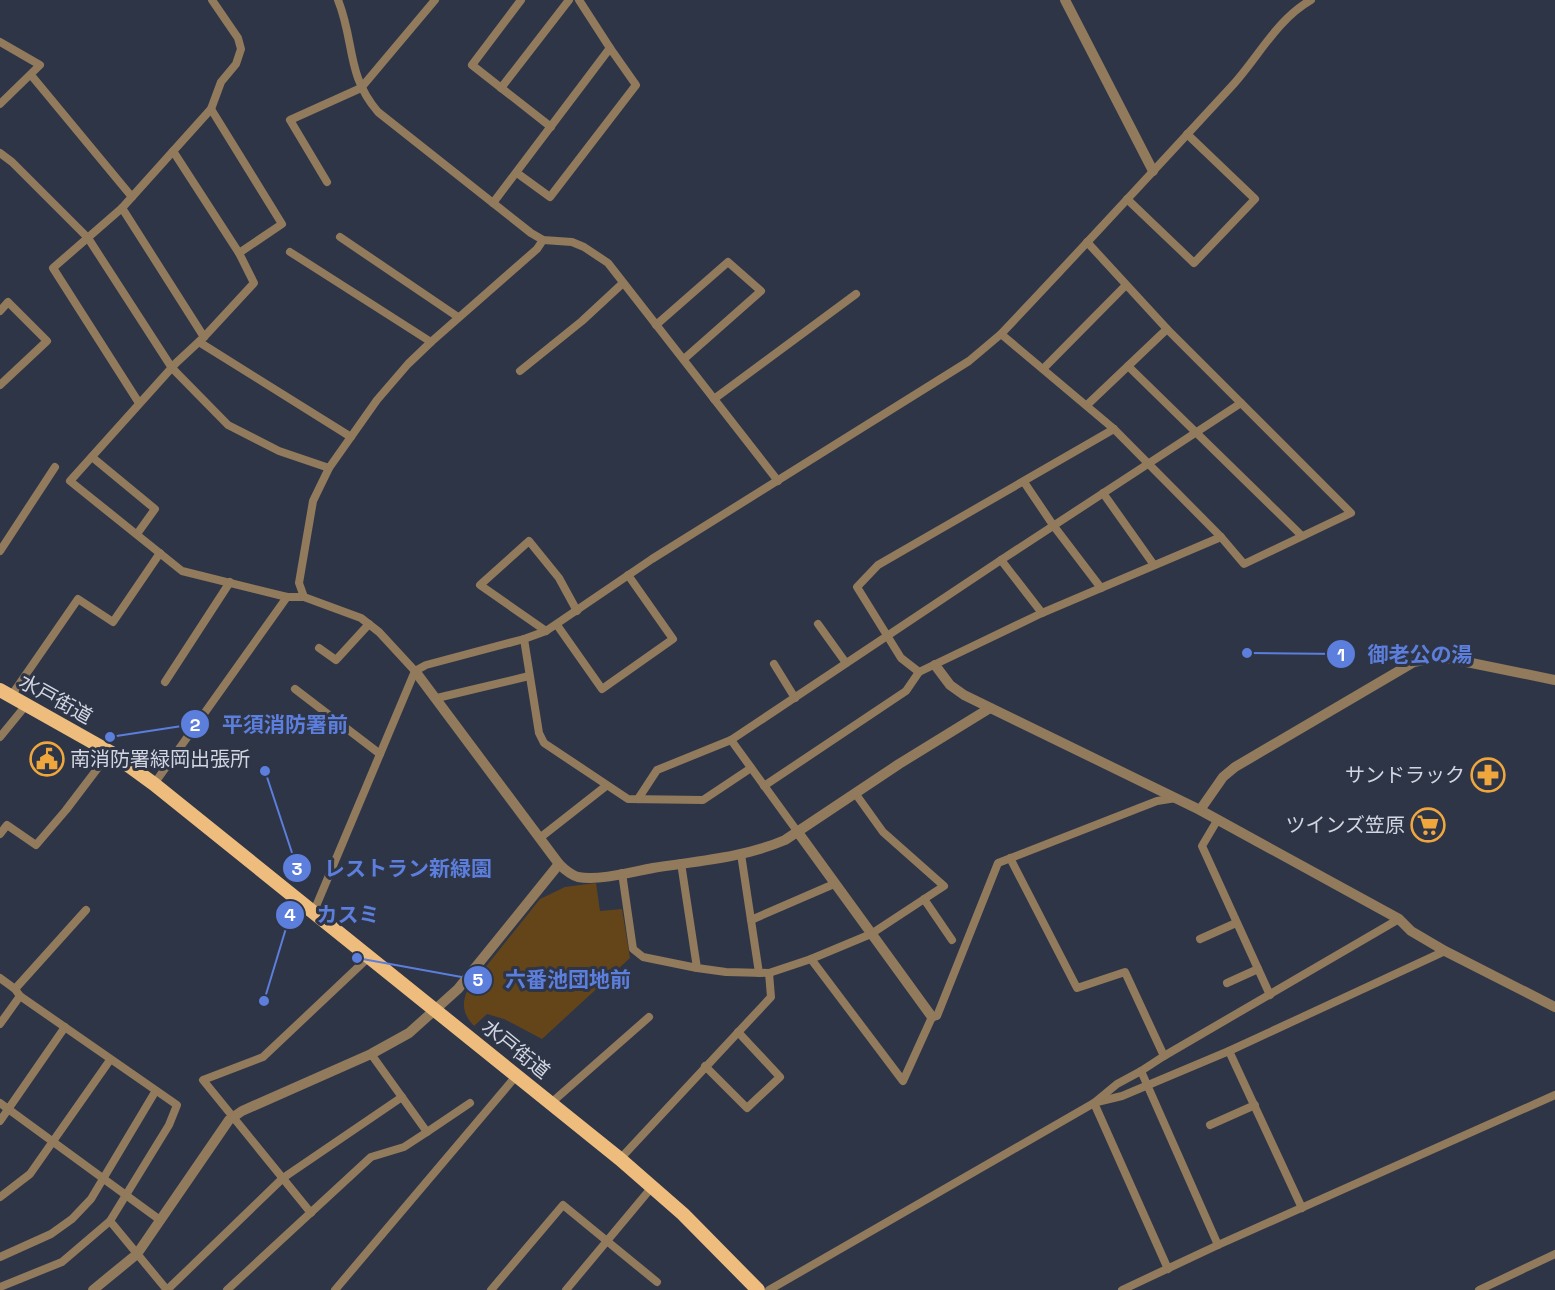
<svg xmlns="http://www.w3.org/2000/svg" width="1555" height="1290" font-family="'Space Grotesk','Noto Sans JP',sans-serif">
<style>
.green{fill:#644519}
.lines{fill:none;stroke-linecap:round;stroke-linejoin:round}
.minor{stroke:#927a5c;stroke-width:8}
.tertiary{stroke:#927a5c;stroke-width:10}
.primary{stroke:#eebd7e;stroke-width:14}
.labels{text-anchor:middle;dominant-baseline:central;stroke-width:6;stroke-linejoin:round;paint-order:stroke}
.street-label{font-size:20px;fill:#d2d6e2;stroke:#2e3546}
.poi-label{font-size:20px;fill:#d2d6e2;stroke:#2e3546;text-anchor:end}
.leader{fill:none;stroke:#5c7edc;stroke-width:2}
.callout-dot{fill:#5c7edc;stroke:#2e3546;stroke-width:2}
.mark-label{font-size:18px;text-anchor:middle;font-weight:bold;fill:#fff}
.callout-label{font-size:21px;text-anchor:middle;font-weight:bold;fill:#5c7edc;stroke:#2e3546;stroke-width:6;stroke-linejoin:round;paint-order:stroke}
</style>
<rect width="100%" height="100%" fill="#2e3546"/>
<path class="green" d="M596 883 600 911 622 909 630 958 542 1039 504 1019 487 1014 474 1026C463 1014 461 1004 468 989L540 899 565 887Z"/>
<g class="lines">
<g class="minor">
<path d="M338 0C355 42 346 75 378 112L531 233 543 240 572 242 584 247 608 263 778 481"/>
<polyline points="521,0 472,65 551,127"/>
<polyline points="579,0 610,48"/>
<polyline points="0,42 40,65 0,104"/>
<polyline points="31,75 132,197"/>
<polyline points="501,88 569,0"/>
<polyline points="211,109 282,224 239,253"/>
<polyline points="173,151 239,253 254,283 204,337 176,363 70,481 182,571 287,597 304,597"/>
<polyline points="0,153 12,162 88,238 172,368 228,425 279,451 329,468"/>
<polyline points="327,182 290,120 361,88 435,0"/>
<polyline points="1127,199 1194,263 1255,199 1187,134"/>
<polyline points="493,203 610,48 636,85 550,197 517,173"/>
<polyline points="122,208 204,337"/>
<polyline points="340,237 458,317"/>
<polyline points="290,252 431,342"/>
<polyline points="0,311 8,302 47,341 0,385"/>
<polyline points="656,325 728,262 761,291 684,359"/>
<polyline points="1001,334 1114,429 1221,537 1244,564 1351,513 1167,329 1087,242"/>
<polyline points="199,342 351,437"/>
<polyline points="1128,366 1302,536"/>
<polyline points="1043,369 1126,285"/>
<polyline points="520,371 582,321 623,283"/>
<polyline points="714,399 856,294"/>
<polyline points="139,403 53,268 122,208 211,109 221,82 236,64 241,49 238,38 212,0"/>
<polyline points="1087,405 1167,329"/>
<polyline points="92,457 155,509 137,534"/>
<polyline points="1024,482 1053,525 1101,588"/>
<polyline points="1103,493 1154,565"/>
<polyline points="0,551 55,467"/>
<polyline points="1001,560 1042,613"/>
<polyline points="818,624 846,663"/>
<polyline points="557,625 602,689 673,639 628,575"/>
<polyline points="546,631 480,585 529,541 559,578 577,611"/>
<polyline points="524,639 539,733 544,743 628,799 703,800 751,768"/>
<polyline points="319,648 336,660 369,624"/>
<polyline points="774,664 795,698"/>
<polyline points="415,671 379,632 361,618 304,597 299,583 313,501 329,468 377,400 408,364 431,342 537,249 543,240"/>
<polyline points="919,672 901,658 857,587 878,565 1114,429"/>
<polyline points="165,682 230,582"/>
<polyline points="295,689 380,754"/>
<polyline points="11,696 78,599 113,622 160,553"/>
<polyline points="437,698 529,676"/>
<polyline points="0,737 27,704"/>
<polyline points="731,740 797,831"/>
<polyline points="154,784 287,597"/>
<polyline points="764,786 906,691 919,672 1042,613 1221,537"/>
<polyline points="638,799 657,770 731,740 1001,560 1241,403"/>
<polyline points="1218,819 1202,846 1270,995"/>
<polyline points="0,834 7,825 36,845 66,810 110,752"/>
<polyline points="541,837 606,786"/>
<polyline points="741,854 759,973"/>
<polyline points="1010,858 1077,988 1125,972 1164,1056"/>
<polyline points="681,863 697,968"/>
<polyline points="622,873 633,949 643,957 697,968 726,972 769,973 811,959 871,934 944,886 883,832 855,793"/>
<polyline points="924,899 952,940"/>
<path d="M314 911 415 671 426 665 524 639 546 631 652 559 969 361 1001 334C1079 252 1155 169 1231 87 1258 58 1276 20 1311 0"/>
<polyline points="751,920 834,884"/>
<polyline points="1200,939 1236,923"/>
<polyline points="811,959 903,1081 932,1017 937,1016 998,863 1157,801 1176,798"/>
<polyline points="0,978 15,989 20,996 177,1105 169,1125 110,1221 62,1262 0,1287"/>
<polyline points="1227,983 1258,969"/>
<polyline points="15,989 86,910"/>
<polyline points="0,1024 20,996"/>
<polyline points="1229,1051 1302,1208"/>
<polyline points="705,1066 747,1108 780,1077 738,1032"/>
<polyline points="1141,1071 1218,1245"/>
<polyline points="1097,1102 1122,1096 1229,1051 1445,951"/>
<polyline points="0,1103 160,1220"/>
<polyline points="551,1103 649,1017"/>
<polyline points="1094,1103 1168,1269"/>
<polyline points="0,1121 65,1027"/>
<polyline points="1210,1125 1255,1105"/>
<polyline points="427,1132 470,1103"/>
<polyline points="620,1159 771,997 769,973"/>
<polyline points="0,1197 30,1174 110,1060"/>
<polyline points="311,1213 203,1080 263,1057 370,956"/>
<polyline points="110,1221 167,1290"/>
<polyline points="0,1257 51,1234 72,1219 91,1199 155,1092"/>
<polyline points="167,1290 283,1178 402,1097"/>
<polyline points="227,1290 371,1157 404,1147 427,1132 371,1054"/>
<polyline points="335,1290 517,1075"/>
<polyline points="491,1290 563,1205 657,1282"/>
<polyline points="566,1290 652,1187"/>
<polyline points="769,1290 1094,1103 1117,1084 1141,1071 1164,1056 1399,919"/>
<polyline points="1122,1290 1218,1245 1555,1095"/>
<polyline points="1479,1290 1555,1254"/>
</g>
<g class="tertiary">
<polyline points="1065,0 1153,171"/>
<polyline points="935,665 950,685 964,695 1200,810 1399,919 1411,931 1445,951 1555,1007"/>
<path d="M415 671 559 864C565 870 571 875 578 877 599 881 632 872 653 868 697 861 743 858 785 840L899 764 990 708"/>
<polyline points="1200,810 1223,777 1235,767 1414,662 1432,658 1447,658 1555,680"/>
<polyline points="797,831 932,1017"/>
<polyline points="93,1290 137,1254 229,1120 242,1111 371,1054 409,1033 458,989 559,864"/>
</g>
<polyline class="primary" points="0,690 110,752 154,784 620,1159 683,1214 758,1290"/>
</g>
<defs>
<symbol id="civic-ring" viewBox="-11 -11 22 22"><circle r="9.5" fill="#2e3546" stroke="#efa73d" stroke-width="1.5"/><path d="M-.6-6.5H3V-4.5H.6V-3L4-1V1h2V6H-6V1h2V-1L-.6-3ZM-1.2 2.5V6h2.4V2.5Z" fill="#efa73d"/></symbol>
<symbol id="pharmacy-ring" viewBox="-11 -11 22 22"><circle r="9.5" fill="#2e3546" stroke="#efa73d" stroke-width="1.5"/><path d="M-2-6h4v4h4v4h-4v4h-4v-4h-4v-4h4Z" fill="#efa73d"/></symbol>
<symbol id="supermarket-ring" viewBox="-11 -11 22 22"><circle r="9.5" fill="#2e3546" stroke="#efa73d" stroke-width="1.5"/><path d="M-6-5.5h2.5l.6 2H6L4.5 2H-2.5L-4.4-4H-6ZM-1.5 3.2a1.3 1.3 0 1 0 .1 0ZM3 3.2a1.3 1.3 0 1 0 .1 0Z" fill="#efa73d"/></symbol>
</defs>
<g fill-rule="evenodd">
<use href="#civic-ring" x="28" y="740" width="38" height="38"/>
<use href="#pharmacy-ring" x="1469" y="756" width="38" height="38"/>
<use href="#supermarket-ring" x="1409" y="806" width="38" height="38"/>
</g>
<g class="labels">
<g class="street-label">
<text transform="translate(56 699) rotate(29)">水戸街道</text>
<text transform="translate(516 1049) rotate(39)">水戸街道</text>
</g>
<g class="poi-label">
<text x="70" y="759" text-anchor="start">南消防署緑岡出張所</text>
<text x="1465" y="775">サンドラック</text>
<text x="1405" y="825">ツインズ笠原</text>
</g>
</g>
<path class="leader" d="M1247 653L1341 654M110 737L195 724M265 771L297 868M264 1001L290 915M357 958L478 980"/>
<g class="callout-dot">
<circle cx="1247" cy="653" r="6"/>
<circle cx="110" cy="737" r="6"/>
<circle cx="265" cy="771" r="6"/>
<circle cx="264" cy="1001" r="6"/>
<circle cx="357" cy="958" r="6"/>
<circle cx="1341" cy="654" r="15"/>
<circle cx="195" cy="724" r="15"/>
<circle cx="297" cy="868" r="15"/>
<circle cx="290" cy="915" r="15"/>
<circle cx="478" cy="980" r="15"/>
</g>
<g class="mark-label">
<text x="1341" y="661">1</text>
<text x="195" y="731">2</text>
<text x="297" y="875">3</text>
<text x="290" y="921">4</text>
<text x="478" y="986">5</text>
</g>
<g class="callout-label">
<text x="1420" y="662">御老公の湯</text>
<text x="285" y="732">平須消防署前</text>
<text x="408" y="876">レストラン新緑園</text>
<text x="348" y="922">カスミ</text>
<text x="568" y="987">六番池団地前</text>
</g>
</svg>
